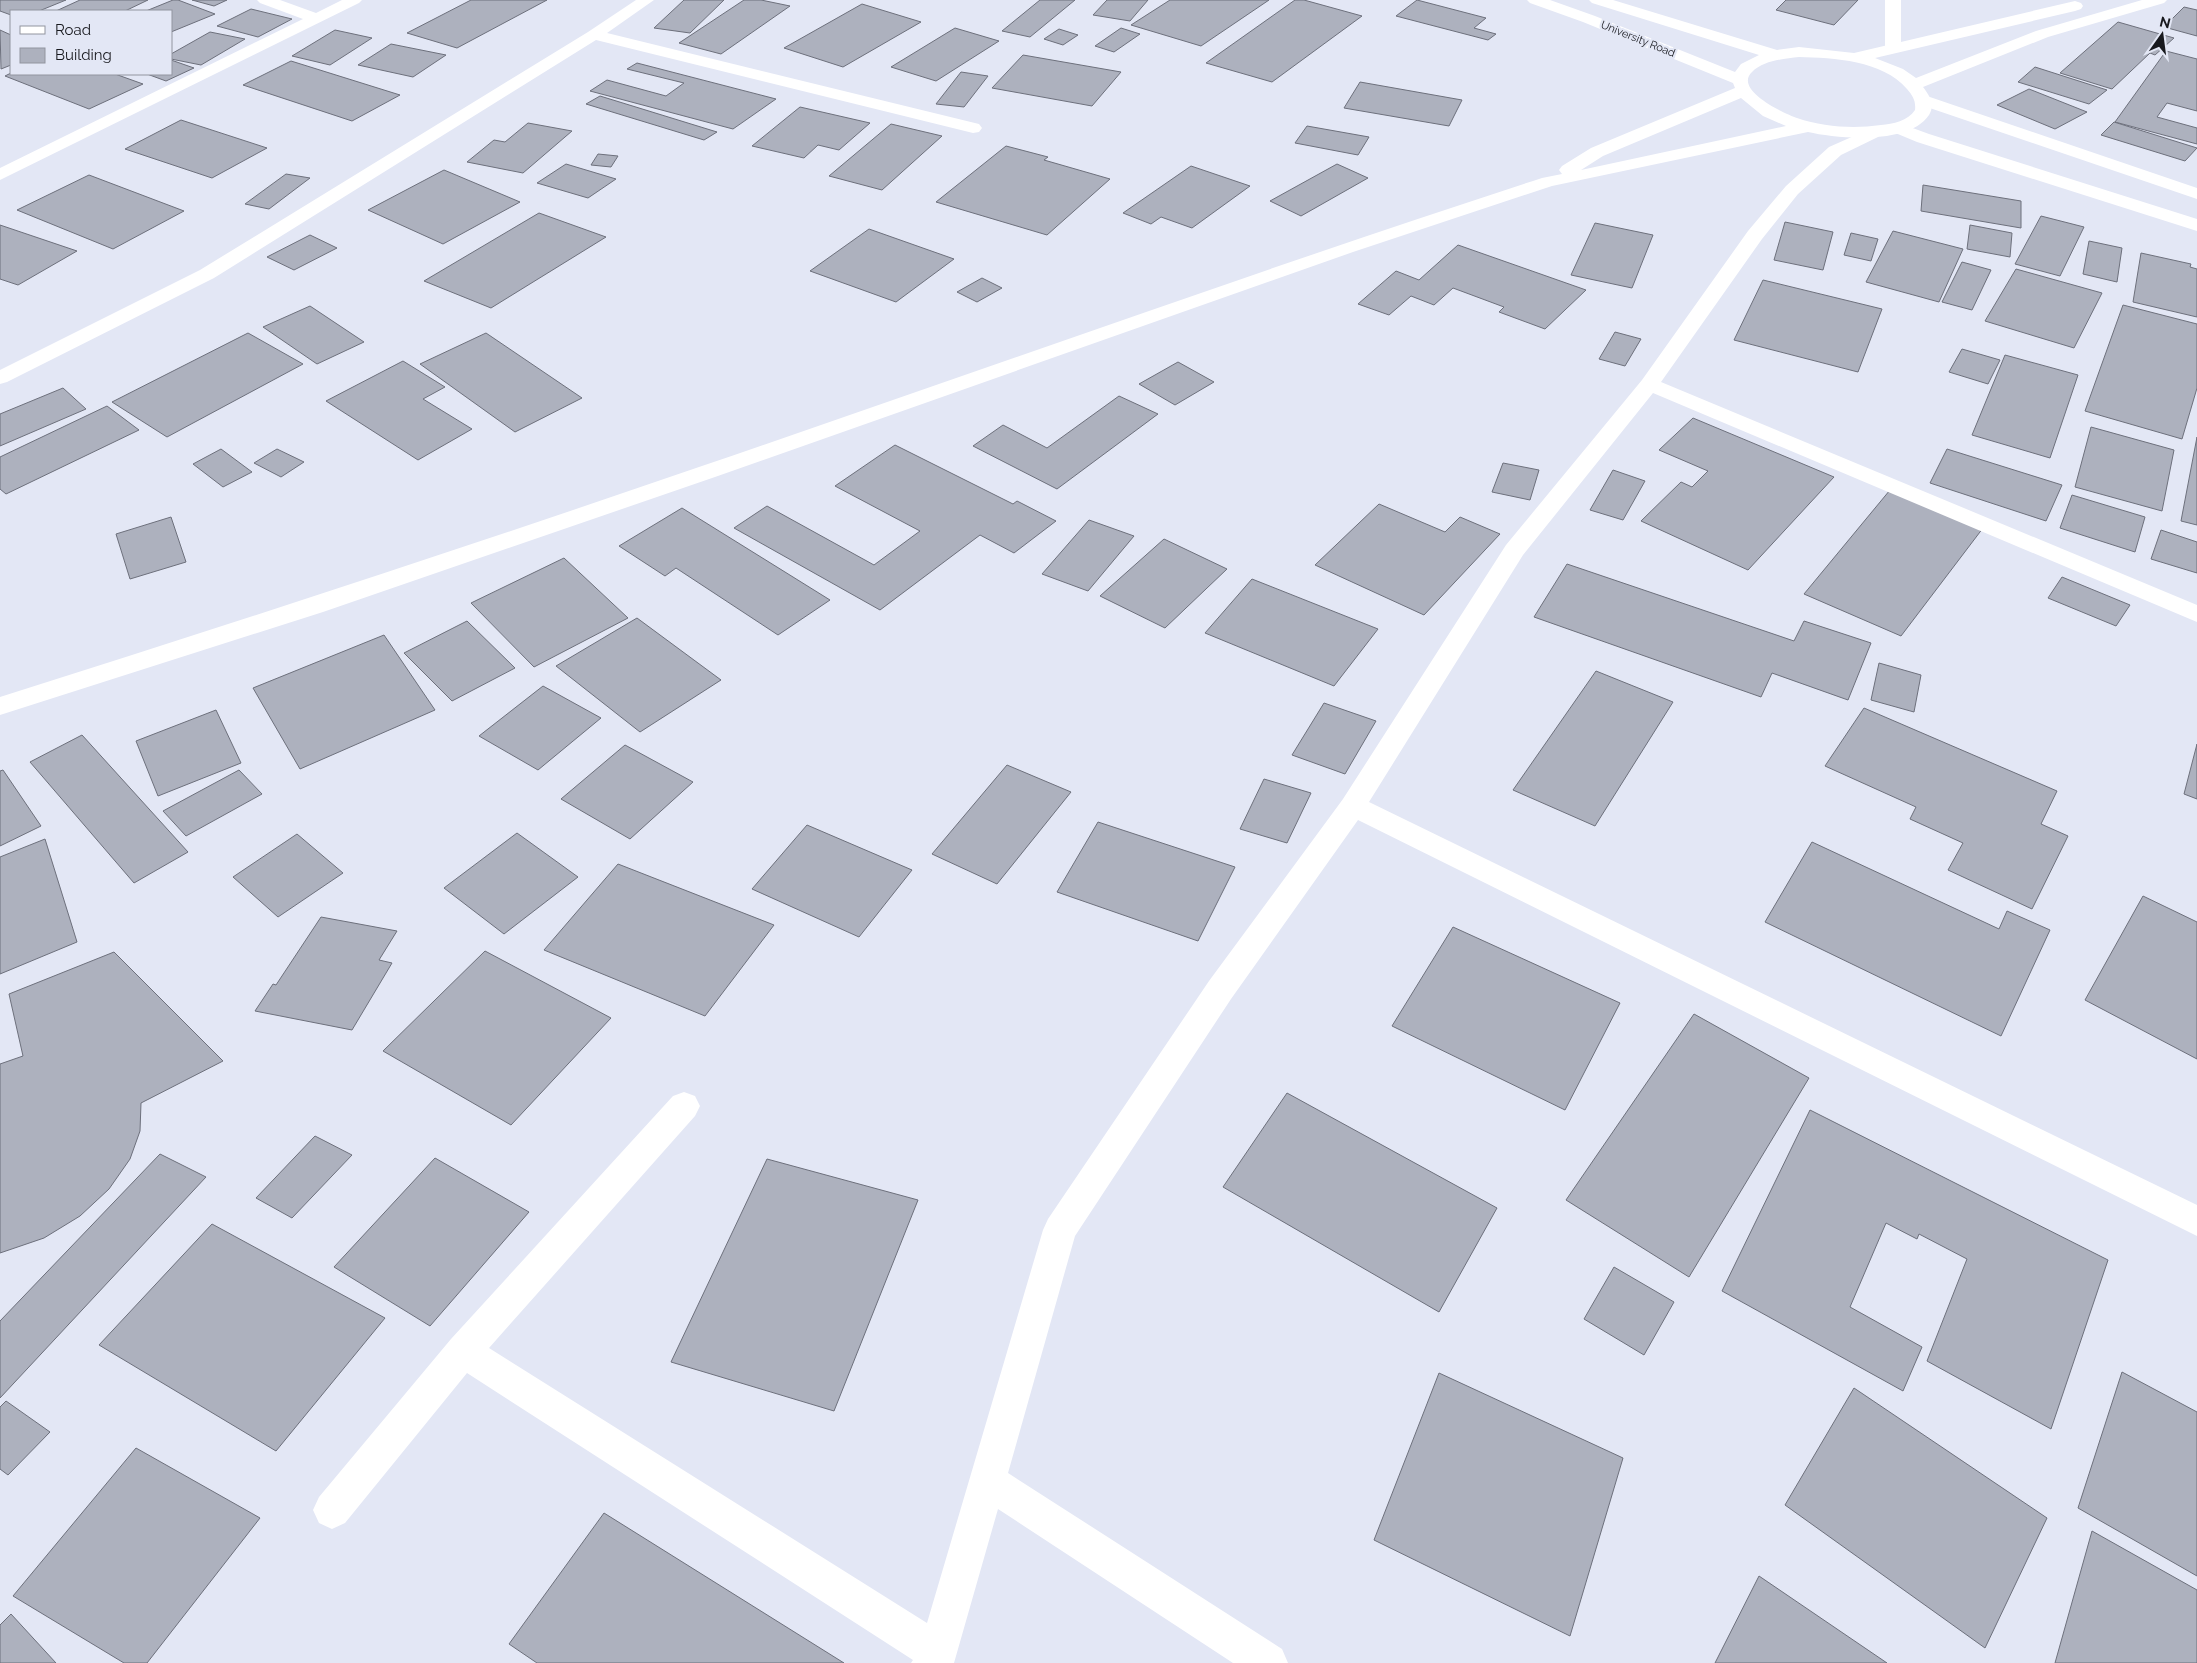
<svg xmlns="http://www.w3.org/2000/svg" width="2197" height="1663" font-family="Raleway,sans-serif">
<style>
.building{fill:#adb1be;stroke:#6d707c}
.lines{fill:none;stroke-linecap:round;stroke-linejoin:round}
.street{fill:#fff;fill-rule:evenodd}
.secondary{fill:#fff;fill-rule:evenodd}
.primary{fill:#fff;fill-rule:evenodd}
.labels{text-anchor:middle;dominant-baseline:central;stroke-width:4.5;stroke-linejoin:round;paint-order:stroke}
.far-street-label{font-size:11px;fill:#18191e;stroke:#e3e7f5}
</style>
<rect width="100%" height="100%" fill="#e3e7f5"/>
<g class="building">
<polygon points="0,0 66,0 39,11 11,11 11,15 0,11"/>
<polygon points="80,0 148,0 125,11 56,11"/>
<polygon points="173,0 178,0 215,14 171,32 171,11 146,11"/>
<polygon points="192,0 227,0 214,6"/>
<polygon points="471,0 547,0 457,48 407,33"/>
<polygon points="684,0 724,0 690,33 654,28"/>
<polygon points="744,0 761,0 790,6 721,54 679,43"/>
<polygon points="1040,0 1075,0 1030,37 1002,31"/>
<polygon points="1107,0 1148,0 1130,21 1093,15"/>
<polygon points="1170,0 1269,0 1201,46 1131,25"/>
<polygon points="1295,0 1304,0 1362,16 1272,82 1206,63"/>
<polygon points="1417,0 1486,18 1474,28 1496,34 1488,40 1396,16"/>
<polygon points="1786,0 1858,0 1834,25 1776,10"/>
<polygon points="862,4 921,22 843,67 784,48"/>
<polygon points="2184,7 2197,10 2197,36 2164,27"/>
<polygon points="251,9 292,19 258,37 217,26"/>
<polygon points="2118,22 2174,38 2155,55 2150,53 2112,89 2060,73"/>
<polygon points="955,28 999,41 936,81 891,67"/>
<polygon points="1121,28 1140,34 1114,52 1095,46"/>
<polygon points="1059,29 1078,35 1063,45 1044,39"/>
<polygon points="0,30 11,35 11,65 1,69"/>
<polygon points="335,30 372,38 330,65 292,56"/>
<polygon points="210,32 245,39 201,65 171,59 171,54"/>
<polygon points="391,44 446,55 413,77 358,65"/>
<polygon points="2166,51 2197,59 2197,111 2167,103 2157,117 2197,128 2197,144 2115,122"/>
<polygon points="1023,55 1121,72 1092,106 992,88"/>
<polygon points="171,60 194,68 166,81 147,74 171,74"/>
<polygon points="291,61 400,95 352,121 243,85"/>
<polygon points="637,63 776,99 733,129 590,91 607,80 666,96 684,83 627,69"/>
<polygon points="2035,67 2107,90 2089,104 2018,82"/>
<polygon points="961,72 988,76 964,107 936,104"/>
<polygon points="11,73 115,74 143,84 89,109 5,76"/>
<polygon points="1360,82 1462,100 1449,126 1344,108"/>
<polygon points="2029,89 2087,112 2055,129 1997,105"/>
<polygon points="600,96 717,132 704,140 586,104"/>
<polygon points="800,107 870,123 839,150 818,145 804,158 752,146"/>
<polygon points="181,120 267,148 212,178 125,149"/>
<polygon points="2114,122 2197,148 2185,161 2101,135"/>
<polygon points="528,123 572,131 523,173 467,162 494,140 505,142"/>
<polygon points="891,124 942,136 882,190 829,176"/>
<polygon points="1307,126 1369,137 1358,155 1295,143"/>
<polygon points="1006,146 1048,157 1044,160 1110,179 1047,235 936,202"/>
<polygon points="598,154 618,156 611,167 591,165"/>
<polygon points="566,164 616,179 588,198 537,183"/>
<polygon points="1337,164 1368,178 1301,216 1270,201"/>
<polygon points="1191,166 1250,186 1192,228 1161,217 1151,224 1123,213"/>
<polygon points="444,170 520,202 443,244 368,210"/>
<polygon points="286,174 310,178 269,209 245,204"/>
<polygon points="89,175 184,211 113,249 17,210"/>
<polygon points="1923,185 2021,201 2021,228 1921,211"/>
<polygon points="539,213 606,237 491,308 424,281"/>
<polygon points="2041,216 2084,227 2060,276 2015,264"/>
<polygon points="1785,222 1833,232 1823,270 1774,260"/>
<polygon points="1595,223 1653,235 1632,288 1571,275"/>
<polygon points="0,225 77,251 18,285 0,279"/>
<polygon points="1970,225 2012,233 2010,257 1967,249"/>
<polygon points="869,229 954,259 896,302 810,271"/>
<polygon points="1893,231 1963,249 1939,302 1866,282"/>
<polygon points="1851,233 1878,239 1871,261 1844,255"/>
<polygon points="310,235 337,248 294,270 267,257"/>
<polygon points="2089,241 2122,248 2117,282 2083,274"/>
<polygon points="1458,245 1586,290 1545,329 1499,312 1504,307 1453,288 1434,305 1411,296 1389,315 1358,304 1396,271 1419,280"/>
<polygon points="2141,253 2191,264 2190,267 2197,269 2197,317 2133,302"/>
<polygon points="1962,262 1991,270 1972,310 1942,302"/>
<polygon points="2016,269 2102,293 2074,348 1985,321"/>
<polygon points="982,278 1002,288 977,302 957,292"/>
<polygon points="1763,280 1882,309 1858,372 1734,340"/>
<polygon points="2123,305 2197,324 2197,388 2182,439 2085,411"/>
<polygon points="310,306 364,342 317,364 263,327"/>
<polygon points="1615,332 1641,339 1625,366 1599,359"/>
<polygon points="248,333 303,364 167,437 112,402"/>
<polygon points="486,333 582,398 515,432 420,364"/>
<polygon points="1962,349 2000,360 1988,384 1949,372"/>
<polygon points="2005,355 2078,375 2050,458 1972,435"/>
<polygon points="403,361 445,387 423,399 472,429 418,460 326,401"/>
<polygon points="1178,362 1214,382 1175,405 1139,384"/>
<polygon points="63,388 86,409 0,446 0,414"/>
<polygon points="1119,396 1158,414 1057,489 973,446 1003,425 1047,448"/>
<polygon points="107,406 139,430 6,494 0,489 0,457"/>
<polygon points="1693,418 1834,477 1748,570 1641,521 1681,482 1692,487 1708,471 1659,450"/>
<polygon points="2091,427 2174,450 2162,511 2075,487"/>
<polygon points="2197,437 2197,525 2181,521"/>
<polygon points="895,445 1013,504 1017,501 1056,521 1014,553 980,535 880,610 734,528 767,506 874,565 920,531 835,486"/>
<polygon points="221,449 252,472 223,487 193,464"/>
<polygon points="277,449 304,462 281,477 254,463"/>
<polygon points="1947,449 2062,485 2046,521 1930,483"/>
<polygon points="1503,463 1539,470 1530,500 1492,492"/>
<polygon points="1613,470 1645,481 1623,520 1590,510"/>
<polygon points="1890,490 1983,528 1901,636 1804,594"/>
<polygon points="2072,495 2145,517 2135,552 2060,528"/>
<polygon points="1379,504 1445,532 1460,517 1500,534 1424,615 1315,565"/>
<polygon points="682,508 830,600 778,635 676,568 665,576 619,546"/>
<polygon points="171,517 186,562 130,579 116,534"/>
<polygon points="1089,520 1134,536 1088,591 1042,574"/>
<polygon points="2161,530 2197,542 2197,573 2151,559"/>
<polygon points="1164,539 1227,569 1165,628 1100,596"/>
<polygon points="564,558 628,618 534,667 471,603"/>
<polygon points="1567,564 1794,641 1804,621 1871,643 1848,700 1772,673 1761,697 1534,617"/>
<polygon points="2062,577 2130,605 2116,626 2048,598"/>
<polygon points="1252,579 1378,629 1334,686 1205,633"/>
<polygon points="637,618 721,680 640,732 556,666"/>
<polygon points="467,621 515,668 452,701 404,653"/>
<polygon points="384,635 435,710 300,769 253,688"/>
<polygon points="1879,663 1921,675 1914,712 1871,700"/>
<polygon points="1596,671 1673,702 1595,826 1513,790"/>
<polygon points="543,686 601,718 538,770 479,736"/>
<polygon points="1324,703 1376,721 1345,774 1292,755"/>
<polygon points="1864,708 2057,791 2041,824 2068,836 2032,909 1948,870 1963,843 1910,819 1916,807 1825,766"/>
<polygon points="216,710 241,763 158,796 136,741"/>
<polygon points="82,735 188,852 134,883 30,762"/>
<polygon points="2197,744 2197,799 2184,794"/>
<polygon points="625,745 693,782 630,839 561,799"/>
<polygon points="1007,765 1071,792 997,884 932,854"/>
<polygon points="3,770 41,826 0,846 0,771"/>
<polygon points="239,770 262,794 186,836 163,811"/>
<polygon points="1264,779 1311,793 1287,843 1240,829"/>
<polygon points="1098,822 1235,867 1198,941 1057,892"/>
<polygon points="807,825 912,870 859,937 752,889"/>
<polygon points="517,833 578,877 504,934 444,888"/>
<polygon points="297,834 343,873 278,917 233,877"/>
<polygon points="45,839 77,942 0,974 0,857"/>
<polygon points="1812,842 1999,929 2007,911 2050,930 2001,1036 1765,922"/>
<polygon points="618,864 774,925 705,1016 544,950"/>
<polygon points="2143,896 2197,922 2197,1059 2085,1000"/>
<polygon points="321,917 397,931 379,960 392,963 352,1030 255,1011 273,984 276,985"/>
<polygon points="1453,927 1620,1003 1565,1110 1392,1026"/>
<polygon points="485,951 611,1018 511,1125 383,1051"/>
<polygon points="114,952 223,1061 141,1103 140,1131 130,1159 109,1189 80,1216 44,1238 0,1253 0,1064 23,1056 9,994"/>
<polygon points="1694,1014 1809,1078 1689,1277 1566,1200"/>
<polygon points="1287,1093 1497,1208 1439,1312 1223,1187"/>
<polygon points="1810,1110 2108,1260 2051,1429 1927,1361 1967,1259 1919,1234 1917,1239 1886,1223 1850,1307 1922,1347 1903,1391 1722,1291"/>
<polygon points="315,1136 352,1155 292,1218 256,1198"/>
<polygon points="160,1154 206,1177 0,1398 0,1321"/>
<polygon points="435,1158 529,1212 430,1326 334,1267"/>
<polygon points="767,1159 918,1200 834,1411 671,1362"/>
<polygon points="212,1224 385,1318 276,1451 99,1345"/>
<polygon points="1614,1267 1674,1302 1644,1355 1584,1319"/>
<polygon points="2122,1372 2197,1412 2197,1576 2078,1508"/>
<polygon points="1439,1373 1623,1458 1570,1636 1374,1540"/>
<polygon points="1854,1388 2047,1518 1985,1648 1785,1505"/>
<polygon points="6,1401 50,1432 8,1475 0,1469 0,1407"/>
<polygon points="136,1448 260,1518 147,1663 124,1663 13,1596"/>
<polygon points="604,1513 844,1663 537,1663 509,1644"/>
<polygon points="2092,1531 2197,1590 2197,1663 2055,1663"/>
<polygon points="1759,1576 1887,1663 1715,1663"/>
<polygon points="11,1614 56,1663 0,1663 0,1625"/>
</g>
<g class="lines">
<g class="street">
<polygon points="257,0 280,0 316,13 342,0 362,0 359,3 0,180 0,168 303,19 260,3"/>
<polygon points="636,0 654,0 607,33 979,124 982,128 979,132 973,133 596,40 214,278 7,382 0,384 0,370 200,270 588,32"/>
<polygon points="1885,0 1901,0 1901,49 1899,52 1887,52 1885,49"/>
<polygon points="1872,128 1878,129 1881,133 1878,137 1841,155 1798,194 1762,239 1661,382 2197,605 2197,622 1653,393 1523,555 1369,802 2197,1205 2197,1236 1358,820 1231,999 1075,1236 1008,1473 1282,1649 1288,1663 1233,1663 998,1509 954,1663 911,1663 913,1660 467,1373 345,1523 332,1529 319,1523 313,1510 319,1497 451,1339 673,1096 684,1092 695,1096 700,1106 695,1116 489,1348 927,1623 1043,1230 1048,1219 1209,981 1343,799 1506,545 1642,380 1748,231 1786,186 1829,147"/>
</g>
<g class="secondary">
<polygon points="1924,95 2197,188 2197,199 1918,104 1916,100 1918,96"/>
<polygon points="1899,123 1929,134 2197,219 2197,231 1917,142 1893,132 1890,128 1893,124"/>
</g>
<path class="primary" d="M1527 0H1550L1595 16 1735 72 1741 64 1759 55 1592 3 1589 0H1613L1777 50 1799 47 1854 53 2075 1 2081 3 2083 6 2081 9 2075 11 1875 58 1903 69 1916 78 2036 31 2142 0H2167L2164 3 2048 37 1923 87C1930 96 1935 105 1929 115 1909 145 1839 139 1808 132L1552 186 1353 252 715 477 323 612 0 715V697C234 623 467 547 699 467 980 371 1259 270 1542 178L1562 174 1559 170 1562 166 1591 148 1735 88 1733 83 1583 22 1530 3ZM1799 57C1834 58 1882 60 1907 89 1913 96 1916 101 1915 110 1908 121 1893 124 1881 125 1853 129 1824 127 1797 118 1785 114 1733 90 1752 72 1764 60 1784 59 1799 57ZM1741 98 1763 116 1786 126 1581 170 1603 156Z"/>
</g>
<g class="labels">
<g class="far-street-label">
<text transform="translate(1638 39) rotate(22)">University Road</text>
</g>
</g>
<rect x="10" y="10" width="162" height="65" fill="#e3e7f5" stroke="#92959f"/>
<rect x="20" y="26" width="25" height="8" fill="#ffffff" stroke="#92959f"/>
<text x="55" y="35" font-size="15" fill="#18191e">Road</text>
<rect x="20" y="48" width="25" height="15" fill="#adb1be" stroke="#92959f"/>
<text x="55" y="60" font-size="15" fill="#18191e">Building</text>
<g transform="translate(2162 35) rotate(14)" stroke="#e3e7f5" stroke-width="4" paint-order="stroke">
<path d="M0-4L9 19L0 12L-9 19Z" fill="#18191e"/>
<text y="-8" font-size="14" font-weight="bold" text-anchor="middle" fill="#18191e">N</text>
</g>
</svg>
